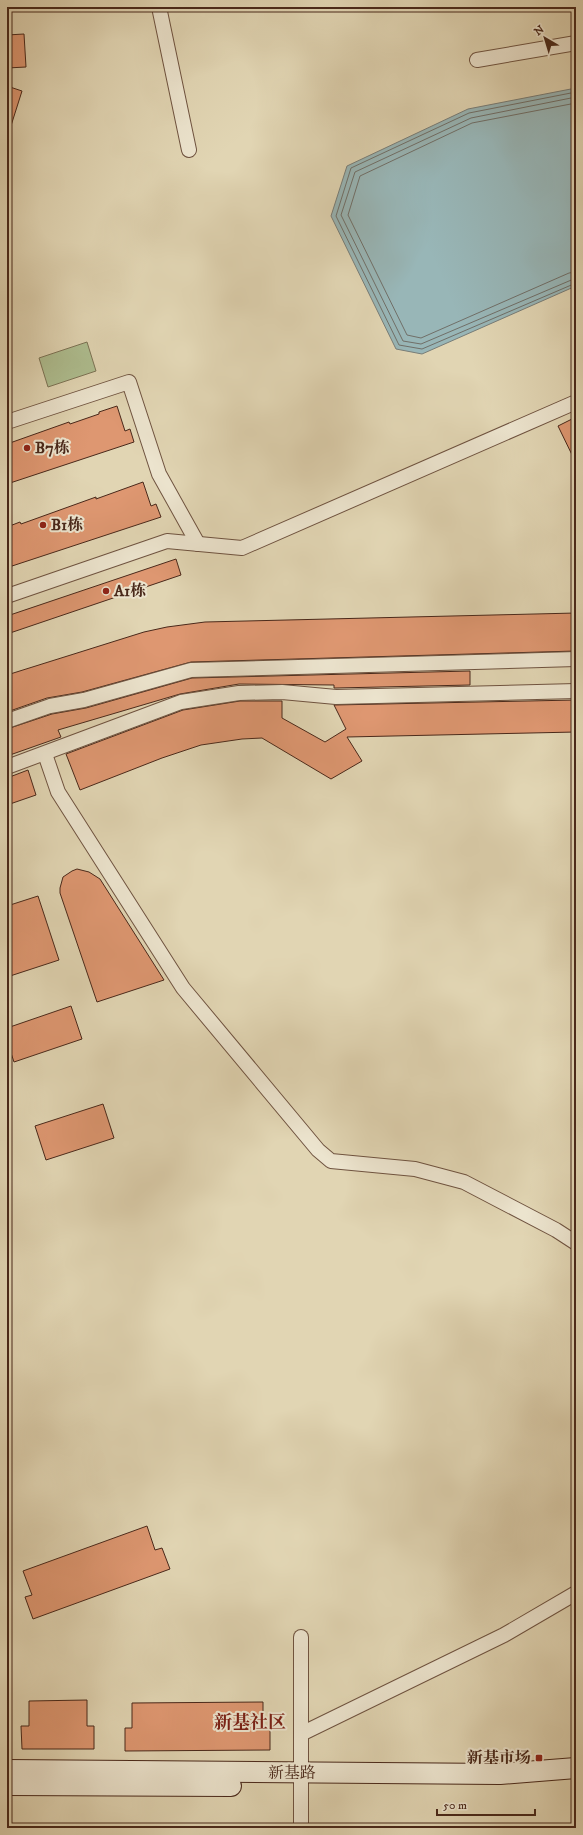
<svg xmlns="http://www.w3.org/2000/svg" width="583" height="1835" font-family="'IM FELL DW Pica','Noto Serif SC',serif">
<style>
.green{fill:#aebe90;stroke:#7c7355}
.water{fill:#98b6b7;stroke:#787d78}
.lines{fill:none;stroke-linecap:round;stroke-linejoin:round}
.shore{stroke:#706f68;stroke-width:1}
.building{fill:#de9771;stroke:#49281a}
.street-casing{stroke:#6f5340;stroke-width:16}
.secondary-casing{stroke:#49281a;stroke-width:22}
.street{stroke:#ece4ce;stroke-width:14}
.secondary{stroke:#ece4ce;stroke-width:20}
.poi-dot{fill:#8f2418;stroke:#ece4ce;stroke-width:1.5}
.labels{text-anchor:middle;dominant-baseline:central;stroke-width:4;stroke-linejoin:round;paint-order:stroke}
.poi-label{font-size:16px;font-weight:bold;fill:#49281a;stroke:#ece4ce;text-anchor:start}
.street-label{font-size:16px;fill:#49281a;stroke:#ece4ce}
.quarter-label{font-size:18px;font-weight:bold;fill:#7a1f14;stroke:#ece4ce}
</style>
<rect width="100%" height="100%" fill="#e1d5b3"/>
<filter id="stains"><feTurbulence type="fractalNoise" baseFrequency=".005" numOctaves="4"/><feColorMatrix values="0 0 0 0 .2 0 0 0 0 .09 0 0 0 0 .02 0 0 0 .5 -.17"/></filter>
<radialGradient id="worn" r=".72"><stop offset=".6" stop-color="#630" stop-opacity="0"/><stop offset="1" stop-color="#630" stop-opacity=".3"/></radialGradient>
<polygon class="green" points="87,342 96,371 48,387 39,358"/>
<polygon class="water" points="576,88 576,286 422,354 396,349 331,216 347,166 468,109"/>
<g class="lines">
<g class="shore">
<polyline points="576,92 469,113 351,168 336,216 399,345 422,349 576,283"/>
<polyline points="576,97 471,118 355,172 341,215 403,341 421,344 576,278"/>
<polyline points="576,103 472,123 360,176 348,215 407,335 421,338 569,273 576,272"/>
</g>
</g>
<g class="building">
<polygon points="24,34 26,67 7,68 7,35"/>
<polygon points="7,86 22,91 9,132 7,132"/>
<polygon points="117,406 125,431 130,429 134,442 7,484 7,444 69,422 70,424 99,414 99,412"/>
<polygon points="576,417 576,463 558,426"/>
<polygon points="143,482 151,506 156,504 161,517 9,567 7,560 7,553 10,552 7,542 7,527 20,522 21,524 96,497 96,499"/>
<polygon points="176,559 181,575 7,634 7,616"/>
<polygon points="576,613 576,651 191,662 82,692 47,698 7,712 7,675 144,632 167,627 205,622"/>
<polygon points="470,671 470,685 336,688 334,688 334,685 239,684 180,694 58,730 61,737 7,756 7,729 52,714 86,708 192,678"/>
<polygon points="576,700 576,732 347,737 362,761 331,779 262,738 242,739 201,745 162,758 80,790 66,754 183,710 240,701 282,701 282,718 325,742 346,729 334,705"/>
<polygon points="28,770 36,795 7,805 7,778"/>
<polygon points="77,869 89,872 100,879 164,980 97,1002 60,893 60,888 63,877 72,871"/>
<polygon points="38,896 59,960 7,977 7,906"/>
<polygon points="71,1006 82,1039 14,1062 7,1041 7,1028"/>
<polygon points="103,1104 114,1138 46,1160 35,1126"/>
<polygon points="147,1526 155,1550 162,1548 170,1569 33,1619 25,1597 32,1595 23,1571"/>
<polygon points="87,1700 87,1726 94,1726 94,1749 22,1749 21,1726 29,1726 29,1701"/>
<polygon points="263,1702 263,1727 270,1727 270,1750 125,1751 125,1728 132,1728 132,1703"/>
</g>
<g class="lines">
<defs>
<g id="street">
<polyline points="159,7 189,150"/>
<polyline points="477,60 576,43"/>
<polyline points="7,422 129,382 159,474 198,544"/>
<polyline points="7,596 167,541 242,548 576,402"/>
<polyline points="7,721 50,706 84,700 191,670 576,659"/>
<polyline points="45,754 58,792 183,988 318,1150 331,1161 415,1169 464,1182 556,1230 576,1243"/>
<polyline points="7,767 181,702 239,693 282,692 336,697 576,691"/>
<polyline points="301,1637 301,1828"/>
<polyline points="301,1734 504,1635 576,1593"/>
</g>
<g id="secondary">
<polyline points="7,1770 500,1774 576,1768"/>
<polyline points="7,1785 231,1786"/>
</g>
</defs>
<use href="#street" class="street-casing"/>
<use href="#secondary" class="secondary-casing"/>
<use href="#street" class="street"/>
<use href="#secondary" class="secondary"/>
</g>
<g class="poi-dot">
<circle cx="27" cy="448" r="4"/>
<circle cx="43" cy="525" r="4"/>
<circle cx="106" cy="591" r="4"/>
<rect x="535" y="1754" width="8" height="8" rx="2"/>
</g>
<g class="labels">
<g class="poi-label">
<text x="35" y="448">B7栋</text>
<text x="51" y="525">B1栋</text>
<text x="114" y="591">A1栋</text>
<text x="531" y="1758" text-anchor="end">新基市场</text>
</g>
<g class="street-label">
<text x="292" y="1773">新基路</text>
</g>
<g class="quarter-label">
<text x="250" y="1723">新基社区</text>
</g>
</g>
<rect width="583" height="1835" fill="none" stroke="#e1d5b3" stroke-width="24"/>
<rect x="8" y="8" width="567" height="1819" fill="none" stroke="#49281a" stroke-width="2"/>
<rect x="12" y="12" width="559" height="1811" fill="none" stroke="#49281a"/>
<g transform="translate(545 38) rotate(322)" stroke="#ece4ce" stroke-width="3" paint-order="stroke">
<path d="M0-3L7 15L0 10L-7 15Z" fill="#49281a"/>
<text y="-6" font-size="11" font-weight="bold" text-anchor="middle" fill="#49281a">N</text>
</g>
<path d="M437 1809v6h98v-6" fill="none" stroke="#49281a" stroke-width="2"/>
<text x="443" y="1809" font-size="12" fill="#49281a" stroke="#ece4ce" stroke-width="3" paint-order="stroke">50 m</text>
<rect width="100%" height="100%" filter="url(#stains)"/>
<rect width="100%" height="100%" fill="url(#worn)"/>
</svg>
